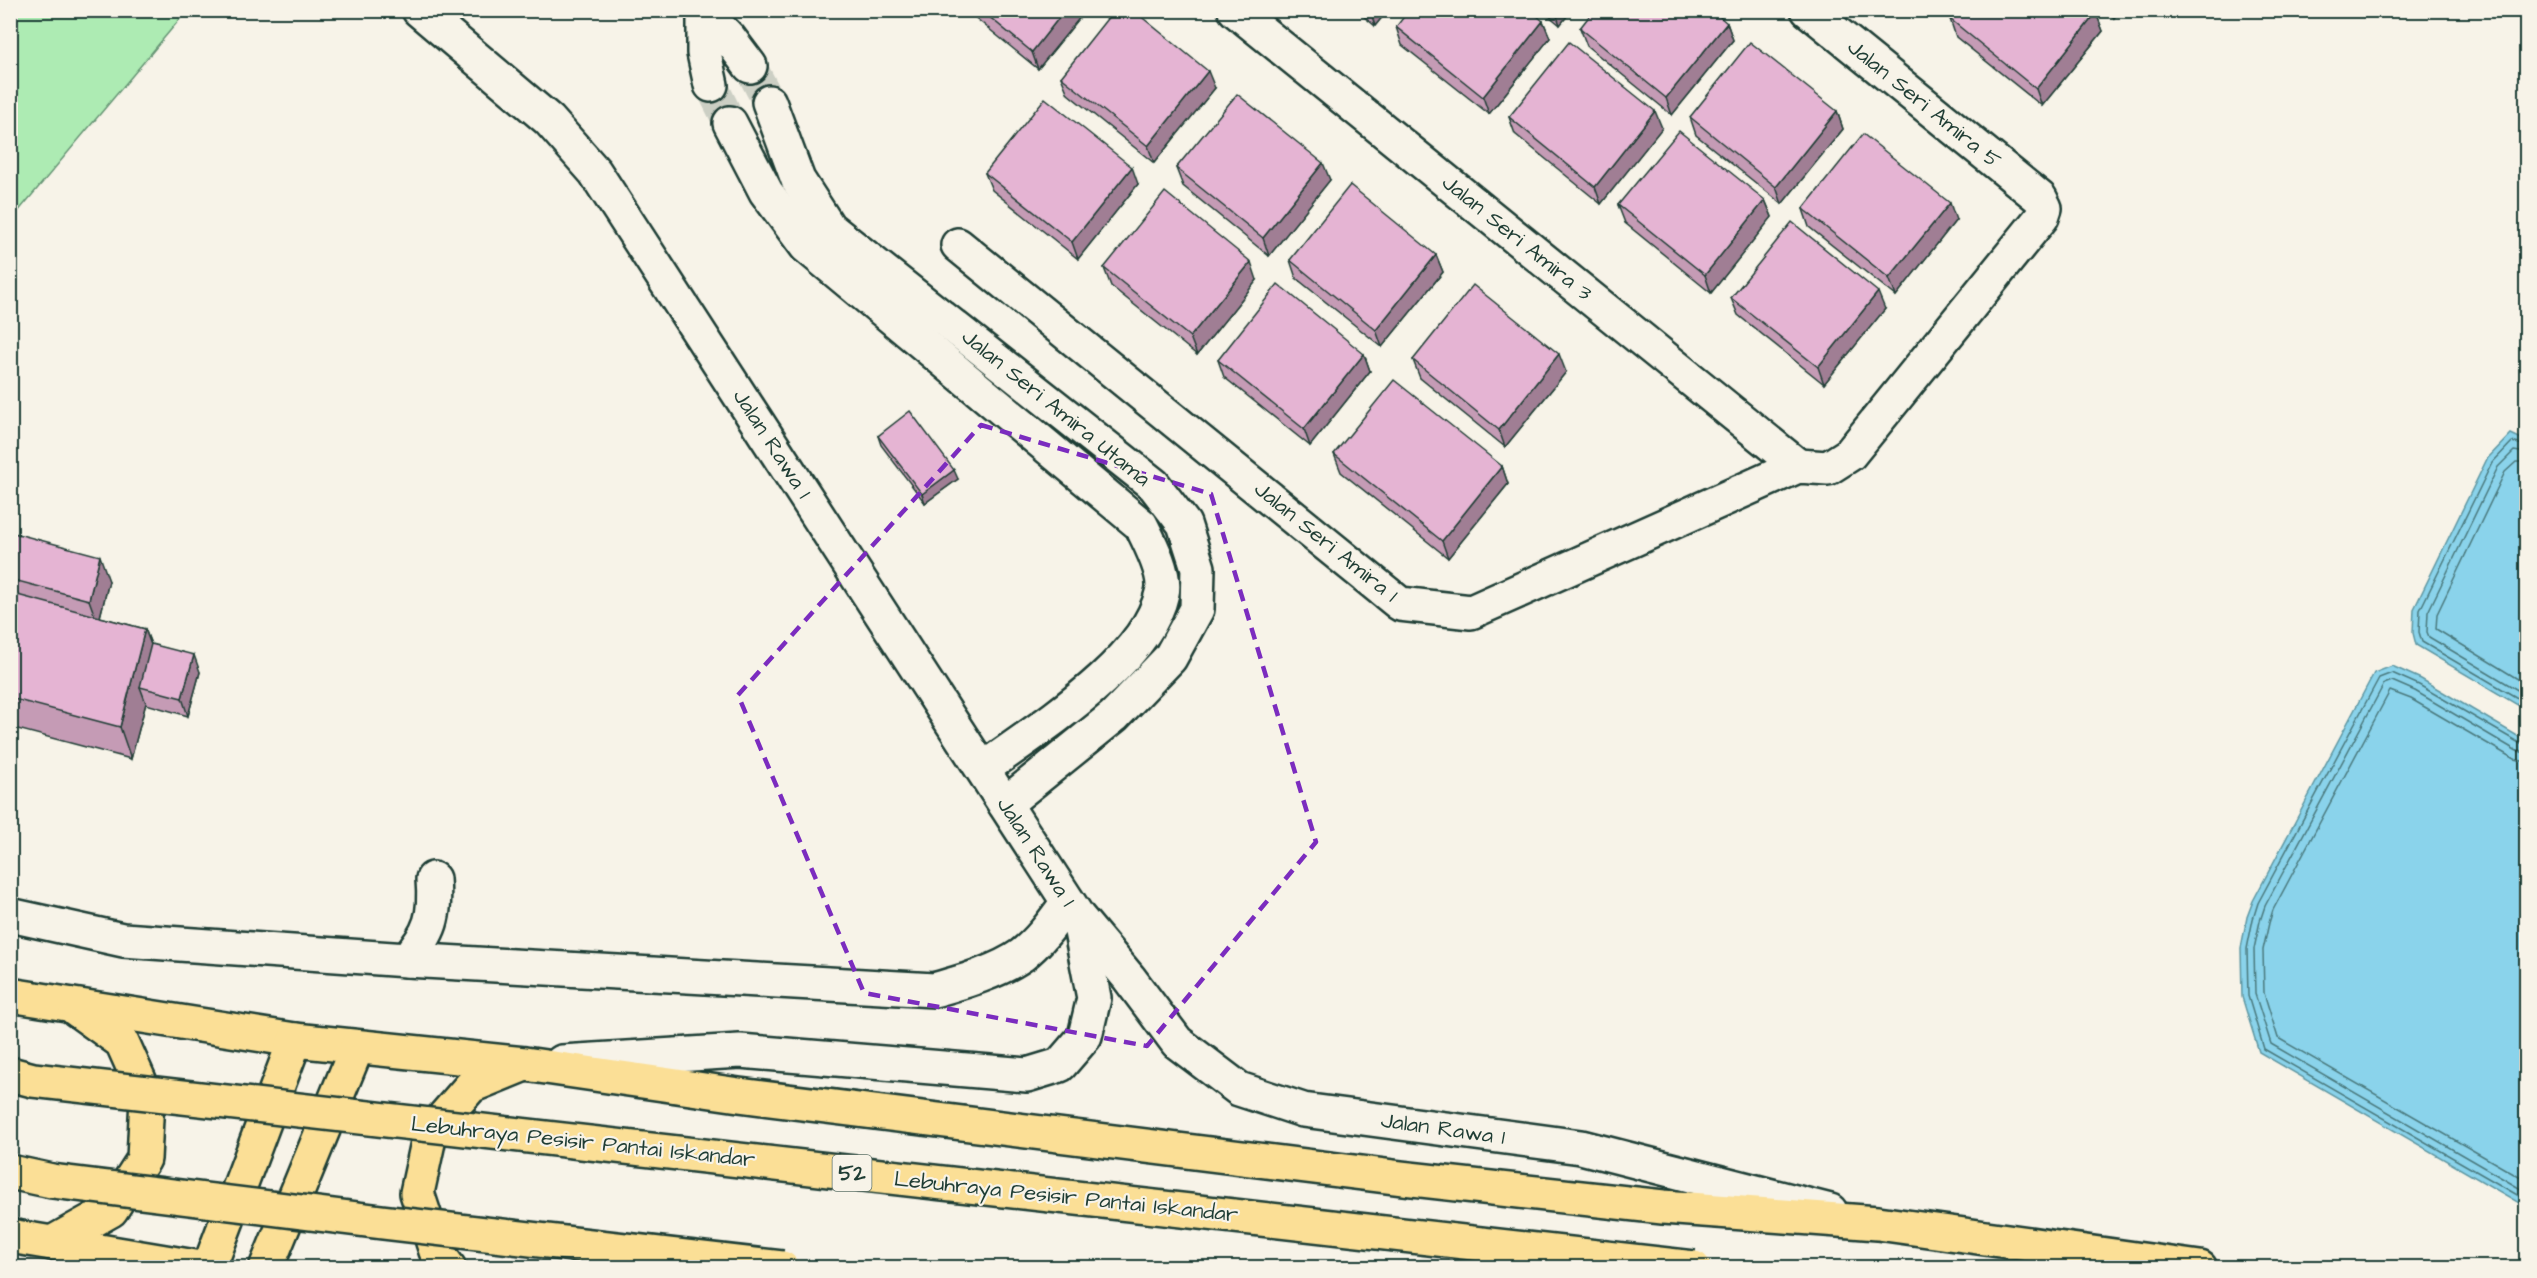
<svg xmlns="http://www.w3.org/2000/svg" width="2537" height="1278" font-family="'Architects Daughter',sans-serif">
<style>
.green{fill:#adebb3;stroke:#669474;stroke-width:1.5}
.water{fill:#8ad3eb;stroke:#5f97a2;stroke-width:1.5}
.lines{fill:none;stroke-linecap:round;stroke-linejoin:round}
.shore{stroke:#4a797d;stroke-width:1.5}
.minor-tunnel{stroke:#cccfc4;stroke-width:33;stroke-dasharray:33 16;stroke-linecap:butt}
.minor-casing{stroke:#1f3d34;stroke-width:38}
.major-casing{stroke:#1f3d34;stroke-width:38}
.minor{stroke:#f7f3e8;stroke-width:33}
.major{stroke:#fbdf96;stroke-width:33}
.highway-bridge-casing{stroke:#1f3d34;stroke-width:38;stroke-linecap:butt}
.highway-bridge{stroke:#fbdf96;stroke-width:33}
.wall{fill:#c59bb5;stroke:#1f3d34;stroke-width:1.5}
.shaded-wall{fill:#a07e94;stroke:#1f3d34;stroke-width:1.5}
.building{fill:#e5b4d3;stroke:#1f3d34;stroke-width:1.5}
.marked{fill:none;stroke:#7b2cbf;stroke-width:4.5;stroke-dasharray:12 8;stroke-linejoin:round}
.labels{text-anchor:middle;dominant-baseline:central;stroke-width:4.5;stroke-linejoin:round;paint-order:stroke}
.shield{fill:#f7f3e8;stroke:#60746a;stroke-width:1.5}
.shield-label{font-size:21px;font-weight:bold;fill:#1f3d34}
.street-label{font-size:22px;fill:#1f3d34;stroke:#f7f3e8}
</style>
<rect width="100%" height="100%" fill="#f7f3e8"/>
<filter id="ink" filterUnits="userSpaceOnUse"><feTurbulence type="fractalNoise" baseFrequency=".0167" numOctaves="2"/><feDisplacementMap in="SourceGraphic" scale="12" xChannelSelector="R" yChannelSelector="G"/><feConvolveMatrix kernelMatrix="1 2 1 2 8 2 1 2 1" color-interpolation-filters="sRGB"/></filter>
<g filter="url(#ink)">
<polygon class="green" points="11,10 182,10 185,13 11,220"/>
<g class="water">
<polygon points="2511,434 2526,441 2526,710 2416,645 2413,633 2414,609 2487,459"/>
<polygon points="2392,666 2421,679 2526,741 2526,1207 2259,1052 2242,997 2241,948 2247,917 2253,901 2374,673"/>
</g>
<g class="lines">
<g class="shore">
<polyline points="2526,446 2512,442 2492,463 2420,610 2419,632 2422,642 2526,703"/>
<polyline points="2526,453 2514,451 2498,467 2428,612 2427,632 2429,637 2526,695"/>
<polyline points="2526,462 2516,462 2505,472 2437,614 2436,629 2526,684"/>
<polyline points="2526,745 2521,744 2419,685 2392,673 2379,678 2258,903 2253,919 2247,949 2248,996 2264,1049 2526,1200"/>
<polyline points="2526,753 2517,751 2415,691 2392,681 2384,684 2265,906 2260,921 2254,949 2255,994 2271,1044 2526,1192"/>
<polyline points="2526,762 2514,759 2411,699 2390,691 2273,910 2269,923 2263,950 2264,993 2278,1038 2526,1181"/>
</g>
<g class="minor-tunnel">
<polyline points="750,66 769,102"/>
<polyline points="711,85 730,123"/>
</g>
<defs>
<g id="minor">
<polyline points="419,10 549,120 595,172 1078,917 1129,978 1177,1042 1239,1089 1303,1110 1581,1147 1830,1211"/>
<polyline points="704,10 704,53 711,85"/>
<polyline points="1235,10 1798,466"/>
<polyline points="705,13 729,38 750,66"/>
<polyline points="769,102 798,180 829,228 1154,485 1184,524 1198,568 1197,609 1170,658 1114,716 1005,804"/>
<path d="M730 123 766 192 806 246 1141 525C1149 541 1167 575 1162 593 1147 662 1038 729 983 769"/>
<polyline points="958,245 1400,604 1471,612 1798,466 1828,468 1850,454 2042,217 2045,208 2040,198 1808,10"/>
<path d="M10 915 123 940 407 960 934 990C962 982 998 972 1022 955 1041 940 1054 921 1068 902"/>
<path d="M407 960C431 932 436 916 433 879"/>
<polyline points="562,1062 740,1051 1027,1075 1060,1065 1085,1036 1094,998 1079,921"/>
</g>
<g id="major">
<polyline points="10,995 295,1040 525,1064 739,1095 1402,1178 1663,1207 1878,1223 2200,1268"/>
<polyline points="10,1236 201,1268"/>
<polyline points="52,1243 111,1210 144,1159 147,1098 122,1042 76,1009"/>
<polyline points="209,1268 295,1040"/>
<polyline points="266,1268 357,1047"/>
<polyline points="449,1268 436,1251 417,1193 430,1133 471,1086 520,1066"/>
</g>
</defs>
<use href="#minor" class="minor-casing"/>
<use href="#major" class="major-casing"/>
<use href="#minor" class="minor"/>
<use href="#major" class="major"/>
<defs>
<g id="highway-bridge">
<polyline points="10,1074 33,1080 1694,1268"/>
<polyline points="10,1172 52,1181 382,1222 782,1268"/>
</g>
</defs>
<use href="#highway-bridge" class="highway-bridge-casing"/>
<use href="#highway-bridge" class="highway-bridge"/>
</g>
<g class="wall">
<polygon points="966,10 1086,10 1038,69"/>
<polygon points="1356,10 1388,10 1375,26"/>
<polygon points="1542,10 1572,10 1560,25"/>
<polygon points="2105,10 2120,10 2114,18"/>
<polygon points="2096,13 2103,31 2042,106 1956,37 1950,19"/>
<polygon points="1543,21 1550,38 1489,114 1402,45 1396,27"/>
<polygon points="1727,23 1733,40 1672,115 1587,46 1580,28"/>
<polygon points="1061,77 1215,88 1154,163 1068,94"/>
<polygon points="1837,111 1843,129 1782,204 1696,135 1690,117"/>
<polygon points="1509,117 1662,128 1601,204 1515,134"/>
<polygon points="1176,168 1330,180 1269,256 1183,186"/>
<polygon points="985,173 1138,184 1078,259 992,190"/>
<polygon points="1765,200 1772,217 1711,293 1625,223 1618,205"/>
<polygon points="1803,209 1956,220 1896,296 1809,227"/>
<polygon points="1436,255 1443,272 1382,347 1296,278 1290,260"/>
<polygon points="1104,268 1257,280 1197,355 1111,286"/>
<polygon points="1731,298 1885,309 1824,384 1738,315"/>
<polygon points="1364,354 1370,371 1310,446 1224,377 1218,360"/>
<polygon points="1413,360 1566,372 1505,447 1420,378"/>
<polygon points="878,436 958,479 925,503 881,445"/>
<polygon points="1334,454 1502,466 1508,484 1448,558 1341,472"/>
<polygon points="10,532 109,581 100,617 145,629 151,644 200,672 188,716 146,704 146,703 131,759 10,727"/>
</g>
<g class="shaded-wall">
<polygon points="1065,10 1086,10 1038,69 1032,52"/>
<polygon points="1370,10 1388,10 1375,26"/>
<polygon points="1555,10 1572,10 1560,25"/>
<polygon points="2111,10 2120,10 2114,18"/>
<polygon points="2096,13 2103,31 2042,106 2036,89"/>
<polygon points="1543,21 1550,38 1489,114 1483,97"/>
<polygon points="1727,23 1733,40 1672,115 1666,98"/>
<polygon points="1208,71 1215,88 1154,163 1148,146"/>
<polygon points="1655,111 1662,128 1601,204 1595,187"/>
<polygon points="1837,111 1843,129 1782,204 1776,187"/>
<polygon points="1323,163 1330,180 1269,256 1263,238"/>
<polygon points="1132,167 1138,184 1078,259 1072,242"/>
<polygon points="1765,200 1772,217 1711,293 1705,275"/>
<polygon points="1950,203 1956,220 1896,296 1889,278"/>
<polygon points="1436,255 1443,272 1382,347 1376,330"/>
<polygon points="1251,262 1257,280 1197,355 1190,337"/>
<polygon points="1878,292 1885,309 1824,384 1818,367"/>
<polygon points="1364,354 1370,371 1310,446 1304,429"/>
<polygon points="1559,354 1566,372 1505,447 1499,430"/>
<polygon points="1502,466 1508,484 1448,558 1442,541"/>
<polygon points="954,470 958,479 925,503 922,494"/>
<polygon points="100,556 109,581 98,625 89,600"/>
<polygon points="145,629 157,661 140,687 146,703 131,759 120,727"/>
<polygon points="194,655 200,672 188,716 182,698"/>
</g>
<g class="building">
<polygon points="981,10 1065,10 1032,52"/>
<polygon points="1114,10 1133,10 1208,71 1148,146 1061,77"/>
<polygon points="1409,10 1530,10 1543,21 1483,97 1396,27"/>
<polygon points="1594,10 1712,10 1727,23 1666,98 1580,28"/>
<polygon points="1957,10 2093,10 2096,13 2036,89 1950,19"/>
<polygon points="1569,42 1655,111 1595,187 1509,117"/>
<polygon points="1750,42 1837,111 1776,187 1690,117"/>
<polygon points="1237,94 1323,163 1263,238 1176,168"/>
<polygon points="1045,98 1132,167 1072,242 985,173"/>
<polygon points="1679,131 1765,200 1705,275 1618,205"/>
<polygon points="1863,134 1950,203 1889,278 1803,209"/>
<polygon points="1350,185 1436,255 1376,330 1290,260"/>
<polygon points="1165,192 1251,262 1190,337 1104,268"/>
<polygon points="1792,222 1878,292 1818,367 1731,298"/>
<polygon points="1278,284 1364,354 1304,429 1218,360"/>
<polygon points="1473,285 1559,354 1499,430 1413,360"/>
<polygon points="1394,380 1502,466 1442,541 1334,454"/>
<polygon points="910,411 954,470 922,494 878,436"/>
<polygon points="10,532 100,556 89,600 10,579"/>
<polygon points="10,593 145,629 120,727 10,698"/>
<polygon points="151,644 194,655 182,698 140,687"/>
</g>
</g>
<path class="marked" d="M981 425 1211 494 1316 842 1147 1046 864 993 738 695Z"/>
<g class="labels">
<rect class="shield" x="832.5" y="1155" width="39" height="36" rx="4.5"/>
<g class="shield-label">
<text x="852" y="1173">52</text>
</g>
<g class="street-label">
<text transform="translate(1924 104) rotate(39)">Jalan Seri Amira 5</text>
<text transform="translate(1517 238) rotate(39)">Jalan Seri Amira 3</text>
<text transform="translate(1056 408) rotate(39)">Jalan Seri Amira Utama</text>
<text transform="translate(772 444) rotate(57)">Jalan Rawa 1</text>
<text transform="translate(1326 542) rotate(39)">Jalan Seri Amira 1</text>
<text transform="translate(1036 852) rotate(57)">Jalan Rawa 1</text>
<text transform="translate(1443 1129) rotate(8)">Jalan Rawa 1</text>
<text transform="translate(583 1142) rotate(6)">Lebuhraya Pesisir Pantai Iskandar</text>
<text transform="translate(1066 1197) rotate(6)">Lebuhraya Pesisir Pantai Iskandar</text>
</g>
</g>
<rect width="2537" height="1278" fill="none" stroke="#f7f3e8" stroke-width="36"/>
<rect x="18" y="18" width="2501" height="1242" fill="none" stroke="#1f3d34" stroke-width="2" filter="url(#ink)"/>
</svg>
